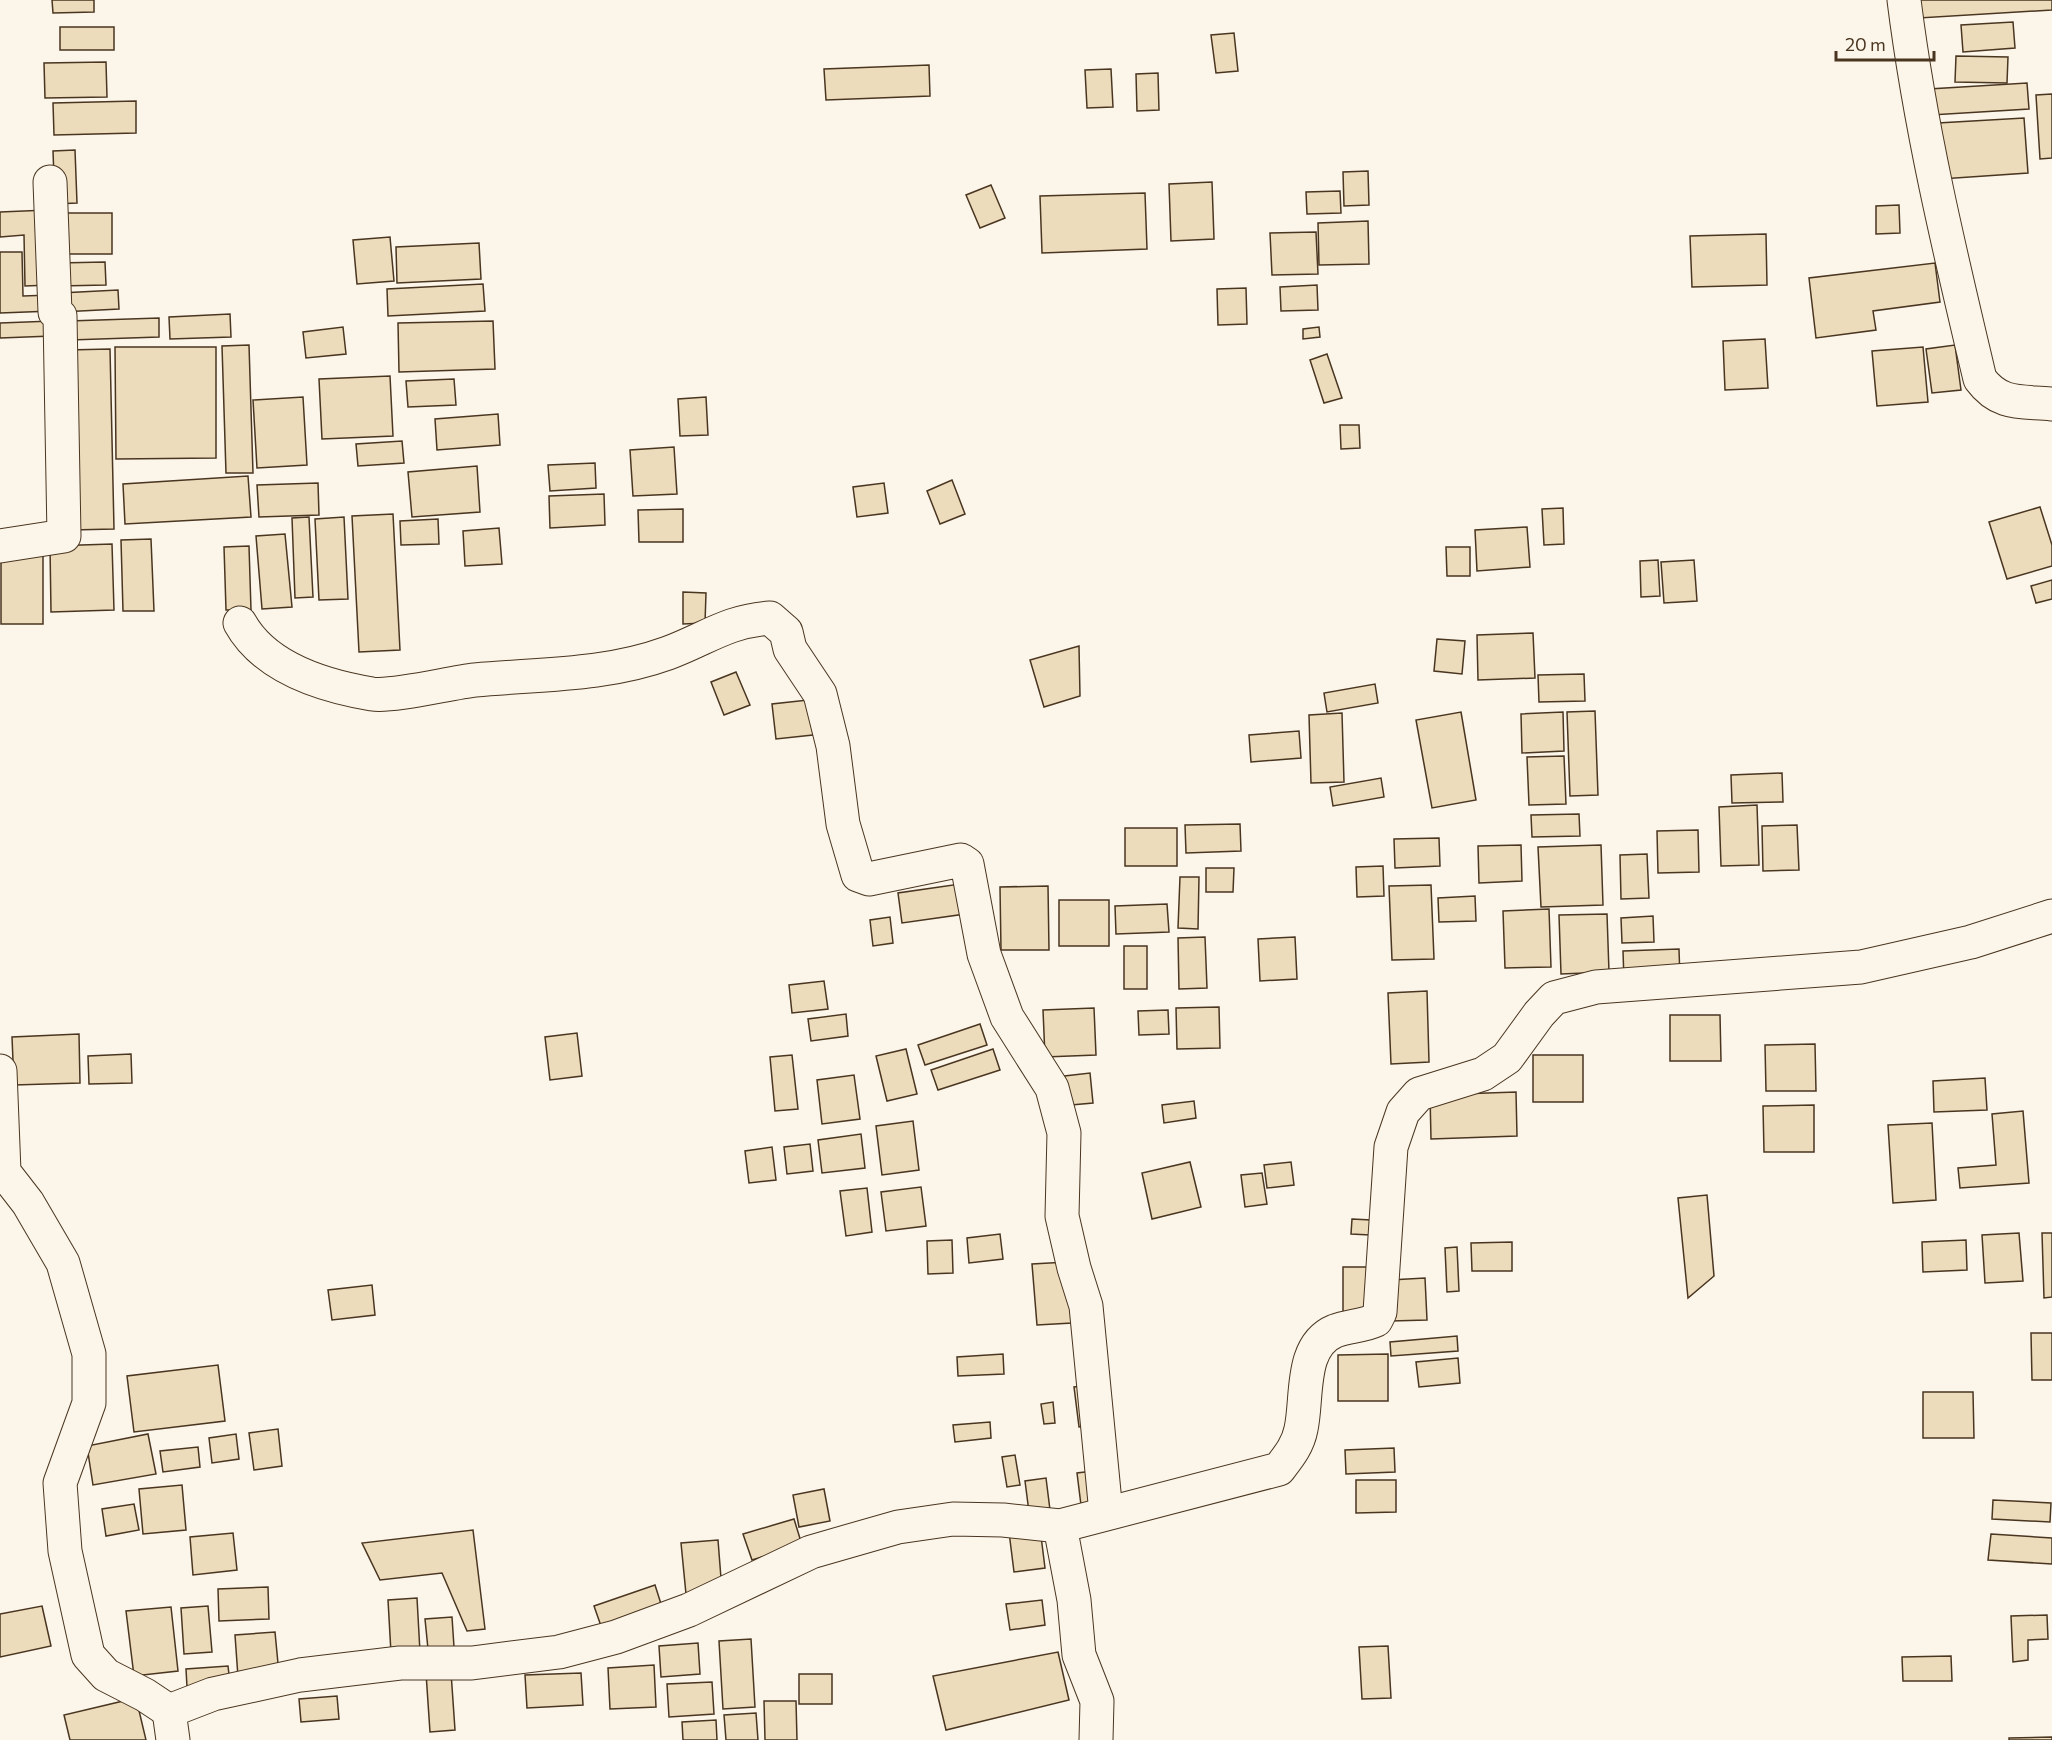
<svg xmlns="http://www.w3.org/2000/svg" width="2052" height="1740" font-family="Commissioner,sans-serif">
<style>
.building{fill:#ecdcbc;stroke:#4a3520;stroke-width:1.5}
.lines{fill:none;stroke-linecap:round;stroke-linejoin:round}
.minor-casing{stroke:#4a3520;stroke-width:35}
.minor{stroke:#fbf6e9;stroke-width:33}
</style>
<rect width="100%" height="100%" fill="#fbf6e9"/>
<g class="building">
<polygon points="52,0 94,0 94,12 53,13"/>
<polygon points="1918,0 2052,0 2052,10 1919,18"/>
<polygon points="2013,22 2015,48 1963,52 1961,25"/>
<rect x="60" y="27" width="54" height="23"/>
<polygon points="1234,33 1238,71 1216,73 1211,35"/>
<polygon points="1956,56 2008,57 2007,83 1955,82"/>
<polygon points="106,62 107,97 45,98 44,63"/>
<polygon points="929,65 930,96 826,100 824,69"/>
<polygon points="1111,69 1113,107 1087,108 1085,70"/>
<polygon points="1158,73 1159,110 1137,111 1136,74"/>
<polygon points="2027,83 2029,109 1931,115 1929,89"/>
<polygon points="2052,94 2052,158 2040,159 2036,95"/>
<polygon points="136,101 136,133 54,135 53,103"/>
<polygon points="2024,118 2028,173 1941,179 1938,123"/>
<polygon points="75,150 77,203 55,204 53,151"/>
<polygon points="1368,171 1369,205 1344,206 1343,172"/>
<polygon points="1212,182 1214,239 1171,241 1169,184"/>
<polygon points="991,185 1005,218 980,228 966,195"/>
<polygon points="1340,191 1341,213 1307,214 1306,192"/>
<polygon points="1145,193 1147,249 1042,253 1040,196"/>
<polygon points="1899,205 1900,233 1876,234 1876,206"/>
<polygon points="47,210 50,285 25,286 24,235 0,237 0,212"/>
<rect x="59" y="213" width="53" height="41"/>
<polygon points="1368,221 1369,264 1319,265 1318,223"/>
<polygon points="1316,232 1318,274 1272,275 1270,233"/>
<polygon points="1766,234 1767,285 1692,287 1690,236"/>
<polygon points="390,237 394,281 357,284 353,240"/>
<polygon points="479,243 481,279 397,283 396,247"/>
<polygon points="0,252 22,252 23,296 51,295 52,311 0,313"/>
<polygon points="105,262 106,285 59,286 58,263"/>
<polygon points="1935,263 1940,302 1873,311 1876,330 1816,338 1809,278"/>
<polygon points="483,284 485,311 388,316 387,289"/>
<polygon points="1317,285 1318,310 1281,311 1280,287"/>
<polygon points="1246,288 1247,324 1218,325 1217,289"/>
<polygon points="118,290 119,309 61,312 60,293"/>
<polygon points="230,314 231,337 170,339 169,317"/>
<polygon points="159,318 159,337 70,340 69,321"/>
<polygon points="52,321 52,336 0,338 0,323"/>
<polygon points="493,321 495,369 399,372 398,323"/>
<polygon points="343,327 346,354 306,358 303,332"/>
<polygon points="1319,327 1320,337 1303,339 1303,329"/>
<polygon points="1765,339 1768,388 1725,390 1723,341"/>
<polygon points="249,345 253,473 226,473 222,346"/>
<polygon points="1955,345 1961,390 1932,393 1926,349"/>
<polygon points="115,347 216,347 216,458 116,459"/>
<polygon points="1923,347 1928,402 1877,406 1872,351"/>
<polygon points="110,349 114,529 71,530 67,350"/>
<polygon points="1327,354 1342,398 1324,403 1310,360"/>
<polygon points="390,376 393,436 322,439 319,379"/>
<polygon points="454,379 456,405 408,407 406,381"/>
<polygon points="303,397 307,465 257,468 253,400"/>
<polygon points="706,397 708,435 680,436 678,399"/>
<polygon points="498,414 500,445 437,450 435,419"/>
<polygon points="1340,425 1359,425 1360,448 1341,449"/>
<polygon points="402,441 404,463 358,466 356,444"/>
<polygon points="674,447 677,494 633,496 630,450"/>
<polygon points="595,463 596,488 550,491 548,465"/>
<polygon points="477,466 480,512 412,517 408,472"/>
<polygon points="248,476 251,517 125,524 123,484"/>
<polygon points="952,480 965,514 940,524 927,491"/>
<polygon points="318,483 319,515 259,517 257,485"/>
<polygon points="884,483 888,513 857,517 853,487"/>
<polygon points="604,494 605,525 550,528 549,496"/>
<polygon points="2040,507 2052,545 2052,566 2007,579 1989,522"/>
<polygon points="1563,508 1564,544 1544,545 1542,509"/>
<polygon points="683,509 683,542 639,542 638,510"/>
<polygon points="393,514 400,650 359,652 352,516"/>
<polygon points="309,517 313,597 295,598 292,518"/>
<polygon points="344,517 348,599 319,600 315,519"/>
<polygon points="438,519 439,544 401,545 400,521"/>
<polygon points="1527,527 1530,567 1477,571 1475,530"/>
<polygon points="499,528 502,564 465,566 463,531"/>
<polygon points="285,534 292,607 262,609 256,536"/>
<polygon points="151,539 154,611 123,611 121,540"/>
<polygon points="112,544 114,610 51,612 50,546"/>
<polygon points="249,546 251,610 226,610 224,547"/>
<polygon points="1446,547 1470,547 1470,576 1447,576"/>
<rect x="1" y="549" width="42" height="75"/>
<polygon points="1658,560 1660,596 1641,597 1640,561"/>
<polygon points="1694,560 1697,601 1664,603 1661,562"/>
<polygon points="2052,580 2052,599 2036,603 2031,586"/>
<polygon points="683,592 706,593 705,623 683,624"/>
<polygon points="1533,633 1535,678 1478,680 1477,635"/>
<polygon points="1437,639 1465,641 1462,674 1434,671"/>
<polygon points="1079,646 1080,696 1044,707 1030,660"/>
<polygon points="736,672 750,705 724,715 711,682"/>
<polygon points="1584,674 1585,701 1539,702 1538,675"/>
<polygon points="1375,684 1378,703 1327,712 1324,693"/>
<polygon points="817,699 822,734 776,739 772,704"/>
<polygon points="1595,711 1598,795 1570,796 1567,712"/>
<polygon points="1461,712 1476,800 1432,808 1416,720"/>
<polygon points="1563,712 1564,751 1522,753 1521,714"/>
<polygon points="1342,713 1344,782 1311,783 1309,715"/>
<polygon points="1299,731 1301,758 1251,762 1249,735"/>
<polygon points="1564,756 1566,804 1529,805 1527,757"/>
<polygon points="1782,773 1783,802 1732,803 1731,775"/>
<polygon points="1381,778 1384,797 1333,806 1330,787"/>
<polygon points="1757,805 1759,865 1721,866 1719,807"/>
<polygon points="1579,814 1580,836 1532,837 1531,815"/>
<polygon points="1240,824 1241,851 1186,853 1185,825"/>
<polygon points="1797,825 1799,870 1763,871 1762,826"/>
<rect x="1125" y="828" width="52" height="38"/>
<polygon points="1698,830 1699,872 1658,873 1657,831"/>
<polygon points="1439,838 1440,866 1395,868 1394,839"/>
<polygon points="1521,845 1522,881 1479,883 1478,846"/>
<polygon points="1601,845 1603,905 1541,907 1538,847"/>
<polygon points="1647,854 1649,898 1621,899 1620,855"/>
<polygon points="1383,866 1384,896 1357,897 1356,867"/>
<polygon points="1206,868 1234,868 1233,892 1206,892"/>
<polygon points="1180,877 1199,877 1198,929 1178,928"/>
<polygon points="960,884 965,914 902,923 898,893"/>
<polygon points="1431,885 1434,959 1392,960 1389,886"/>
<polygon points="1048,886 1049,950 1001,950 1000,887"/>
<polygon points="1475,896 1476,921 1439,922 1438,898"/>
<rect x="1059" y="900" width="50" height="46"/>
<polygon points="1167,904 1169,932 1116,934 1115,906"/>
<polygon points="1549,909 1551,967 1505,968 1503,911"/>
<polygon points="1607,914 1609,972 1561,974 1559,915"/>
<polygon points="1653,916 1654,942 1622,943 1621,918"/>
<polygon points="890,917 893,943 873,946 870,920"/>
<polygon points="1205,937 1207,988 1179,989 1178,938"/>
<polygon points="1295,937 1297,979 1260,981 1258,939"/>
<rect x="1124" y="946" width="23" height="43"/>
<polygon points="1679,949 1680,979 1624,981 1623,951"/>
<polygon points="824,981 828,1009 792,1013 789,985"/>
<polygon points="1427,991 1429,1062 1391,1064 1388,993"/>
<polygon points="1219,1007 1220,1048 1177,1049 1176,1008"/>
<polygon points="1094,1008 1096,1055 1045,1057 1043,1010"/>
<polygon points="1168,1010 1169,1034 1139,1035 1138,1011"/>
<polygon points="846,1014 848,1036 811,1041 808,1019"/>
<polygon points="1670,1015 1720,1015 1721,1061 1670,1061"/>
<polygon points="980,1024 987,1045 925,1065 918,1045"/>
<polygon points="577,1033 582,1076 550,1080 545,1037"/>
<polygon points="79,1034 80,1083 14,1085 12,1037"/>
<polygon points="1815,1044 1816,1091 1766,1091 1765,1045"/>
<polygon points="906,1049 917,1094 887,1101 876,1056"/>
<polygon points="993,1049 1000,1070 938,1090 931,1070"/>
<polygon points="131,1054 132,1083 89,1084 88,1056"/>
<polygon points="792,1055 798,1109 775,1111 770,1057"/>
<rect x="1533" y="1055" width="50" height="47"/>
<polygon points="1090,1073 1093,1103 1060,1106 1056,1077"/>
<polygon points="854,1075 860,1119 822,1124 817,1080"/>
<polygon points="1985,1078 1987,1110 1934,1112 1933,1081"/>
<polygon points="1516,1092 1517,1136 1431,1139 1430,1095"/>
<polygon points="1194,1101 1196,1118 1164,1123 1162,1105"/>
<polygon points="1814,1105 1814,1152 1764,1152 1763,1106"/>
<polygon points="2023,1111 2029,1183 1960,1188 1958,1168 1996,1165 1992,1114"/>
<polygon points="913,1121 919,1170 882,1175 876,1126"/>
<polygon points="1932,1123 1936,1200 1893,1203 1888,1125"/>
<polygon points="861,1134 865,1168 822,1173 818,1140"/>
<polygon points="810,1144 813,1171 787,1174 784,1147"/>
<polygon points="772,1147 776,1180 749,1183 745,1151"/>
<polygon points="1190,1162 1201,1207 1152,1219 1142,1173"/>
<polygon points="1291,1162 1294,1185 1267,1188 1264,1165"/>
<polygon points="1262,1173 1267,1204 1245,1207 1241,1175"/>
<polygon points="921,1187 926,1226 886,1231 881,1192"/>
<polygon points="867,1188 872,1232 846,1236 840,1191"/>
<polygon points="1707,1195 1714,1276 1688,1298 1678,1198"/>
<polygon points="1352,1219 1371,1220 1370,1235 1351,1234"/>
<polygon points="2019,1233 2023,1281 1985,1283 1982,1235"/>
<polygon points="2042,1233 2052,1233 2052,1297 2044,1298"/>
<polygon points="1000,1234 1003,1259 969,1263 967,1238"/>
<polygon points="952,1240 953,1273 928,1274 927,1241"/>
<polygon points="1966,1240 1967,1270 1923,1272 1922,1242"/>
<polygon points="1512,1242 1512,1271 1472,1271 1471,1243"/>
<polygon points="1457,1247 1459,1291 1447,1292 1445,1248"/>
<polygon points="1067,1262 1072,1323 1037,1325 1032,1264"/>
<rect x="1343" y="1267" width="28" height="48"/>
<polygon points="1425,1278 1427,1320 1391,1321 1390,1280"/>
<polygon points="372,1285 375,1315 332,1320 328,1290"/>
<polygon points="2031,1333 2052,1333 2052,1380 2032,1380"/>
<polygon points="1457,1336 1458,1351 1391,1356 1390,1342"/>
<polygon points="1003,1354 1004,1374 958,1376 957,1357"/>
<polygon points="1388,1354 1388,1401 1338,1401 1338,1355"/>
<polygon points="1458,1358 1460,1383 1419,1387 1416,1362"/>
<polygon points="218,1365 225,1421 134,1432 127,1376"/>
<polygon points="1089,1385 1095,1425 1079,1427 1074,1387"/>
<polygon points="1923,1392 1973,1392 1974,1438 1923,1438"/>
<polygon points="1053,1402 1055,1423 1044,1424 1041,1404"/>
<polygon points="990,1422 991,1438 955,1442 953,1425"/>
<polygon points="278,1429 282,1466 254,1470 249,1433"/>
<polygon points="148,1434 156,1474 93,1485 87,1446"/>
<polygon points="236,1434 239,1459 212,1463 209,1438"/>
<polygon points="198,1447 200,1467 163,1472 160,1451"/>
<polygon points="1394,1448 1395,1472 1346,1474 1345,1450"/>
<polygon points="1015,1455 1020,1485 1007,1487 1002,1457"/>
<polygon points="1093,1471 1097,1504 1081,1505 1077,1473"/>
<polygon points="1046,1478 1051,1518 1030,1520 1025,1481"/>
<polygon points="1356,1480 1396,1480 1396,1512 1356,1513"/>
<polygon points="182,1485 186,1530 143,1534 139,1489"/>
<polygon points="824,1489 830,1521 799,1527 793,1495"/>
<polygon points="1993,1500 2051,1503 2050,1522 1992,1519"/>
<polygon points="134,1504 139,1530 106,1536 102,1509"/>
<polygon points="794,1519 802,1545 752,1560 743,1534"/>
<polygon points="1040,1528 1045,1568 1014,1572 1009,1532"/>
<polygon points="473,1530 485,1629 467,1631 442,1573 380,1580 362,1543"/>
<polygon points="233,1533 237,1570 193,1575 190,1537"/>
<polygon points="1991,1534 2052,1538 2052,1564 1988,1560"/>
<polygon points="718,1540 722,1591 686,1594 681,1543"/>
<polygon points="655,1585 662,1607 601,1626 594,1606"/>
<polygon points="268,1587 269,1619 219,1621 218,1589"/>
<polygon points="417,1598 420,1652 391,1653 388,1600"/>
<polygon points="1042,1600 1045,1625 1010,1630 1006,1604"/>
<polygon points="42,1606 51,1646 0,1657 0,1614"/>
<polygon points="208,1606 212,1652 184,1654 181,1608"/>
<polygon points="171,1607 178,1671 134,1676 126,1611"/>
<polygon points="2047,1615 2048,1639 2028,1640 2028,1660 2013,1662 2011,1616"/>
<polygon points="452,1617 454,1647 428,1649 425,1619"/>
<polygon points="275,1632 279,1674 238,1677 235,1635"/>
<polygon points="751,1639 755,1707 723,1709 719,1641"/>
<polygon points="698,1643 700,1674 661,1677 659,1646"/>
<polygon points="1388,1646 1391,1698 1362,1699 1359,1647"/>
<polygon points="1058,1652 1069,1700 946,1730 933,1676"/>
<polygon points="1951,1656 1952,1681 1903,1681 1902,1657"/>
<polygon points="654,1665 656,1707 610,1709 608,1668"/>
<polygon points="228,1666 230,1683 187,1687 186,1669"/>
<polygon points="451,1672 455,1730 430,1732 426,1673"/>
<polygon points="581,1673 583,1705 527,1708 525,1675"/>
<rect x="799" y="1674" width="33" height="30"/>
<polygon points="712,1682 714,1714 669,1717 667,1684"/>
<polygon points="337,1696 339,1719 301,1722 299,1699"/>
<polygon points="136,1698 146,1740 70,1740 64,1715"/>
<polygon points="764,1701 796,1701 797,1740 765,1740"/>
<polygon points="756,1713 758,1740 726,1740 724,1715"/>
<polygon points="716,1720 717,1740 683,1740 682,1722"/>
<polygon points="2052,1737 2052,1740 2009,1740 2009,1738"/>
</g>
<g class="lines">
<defs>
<g id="minor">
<path d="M1904 0C1920 128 1950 253 1980 379 2000 406 2021 401 2052 404"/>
<polyline points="0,546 64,536 60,316 55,312 50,182"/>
<path d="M240 623C265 668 324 686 372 694 394 697 449 683 475 680 540 674 605 676 668 653 706 639 727 621 770 618L786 632 790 649 820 694 833 746 843 824 858 875 869 879 961 860 967 864 984 954 1007 1017 1052 1088 1064 1133 1062 1216 1074 1268 1086 1306 1106 1513"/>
<polyline points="0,1071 4,1172 28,1203 63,1263 89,1354 89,1403 60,1483 65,1551 88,1655 106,1675 145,1695 169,1711"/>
<polyline points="1060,1526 1074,1600 1079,1655 1097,1701 1096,1740"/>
<path d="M173 1740 169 1711 213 1694 300 1675 400 1663H472L559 1652 616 1637 689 1610 811 1552 898 1527 953 1519 1003 1520 1060 1526 1279 1469C1289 1456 1298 1445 1301 1429 1308 1398 1299 1346 1335 1331 1348 1326 1363 1326 1376 1320L1380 1312 1391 1147 1403 1112 1419 1094 1483 1074 1507 1058 1539 1014 1554 998 1596 987 1861 967 1971 942 2052 916"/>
</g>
</defs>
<use href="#minor" class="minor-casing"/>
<use href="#minor" class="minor"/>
</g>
<path d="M1836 51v9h98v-9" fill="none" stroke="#4a3520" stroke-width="3"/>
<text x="1845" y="51" font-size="18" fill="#4a3520" stroke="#fbf6e9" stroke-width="4.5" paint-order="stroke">20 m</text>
</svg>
